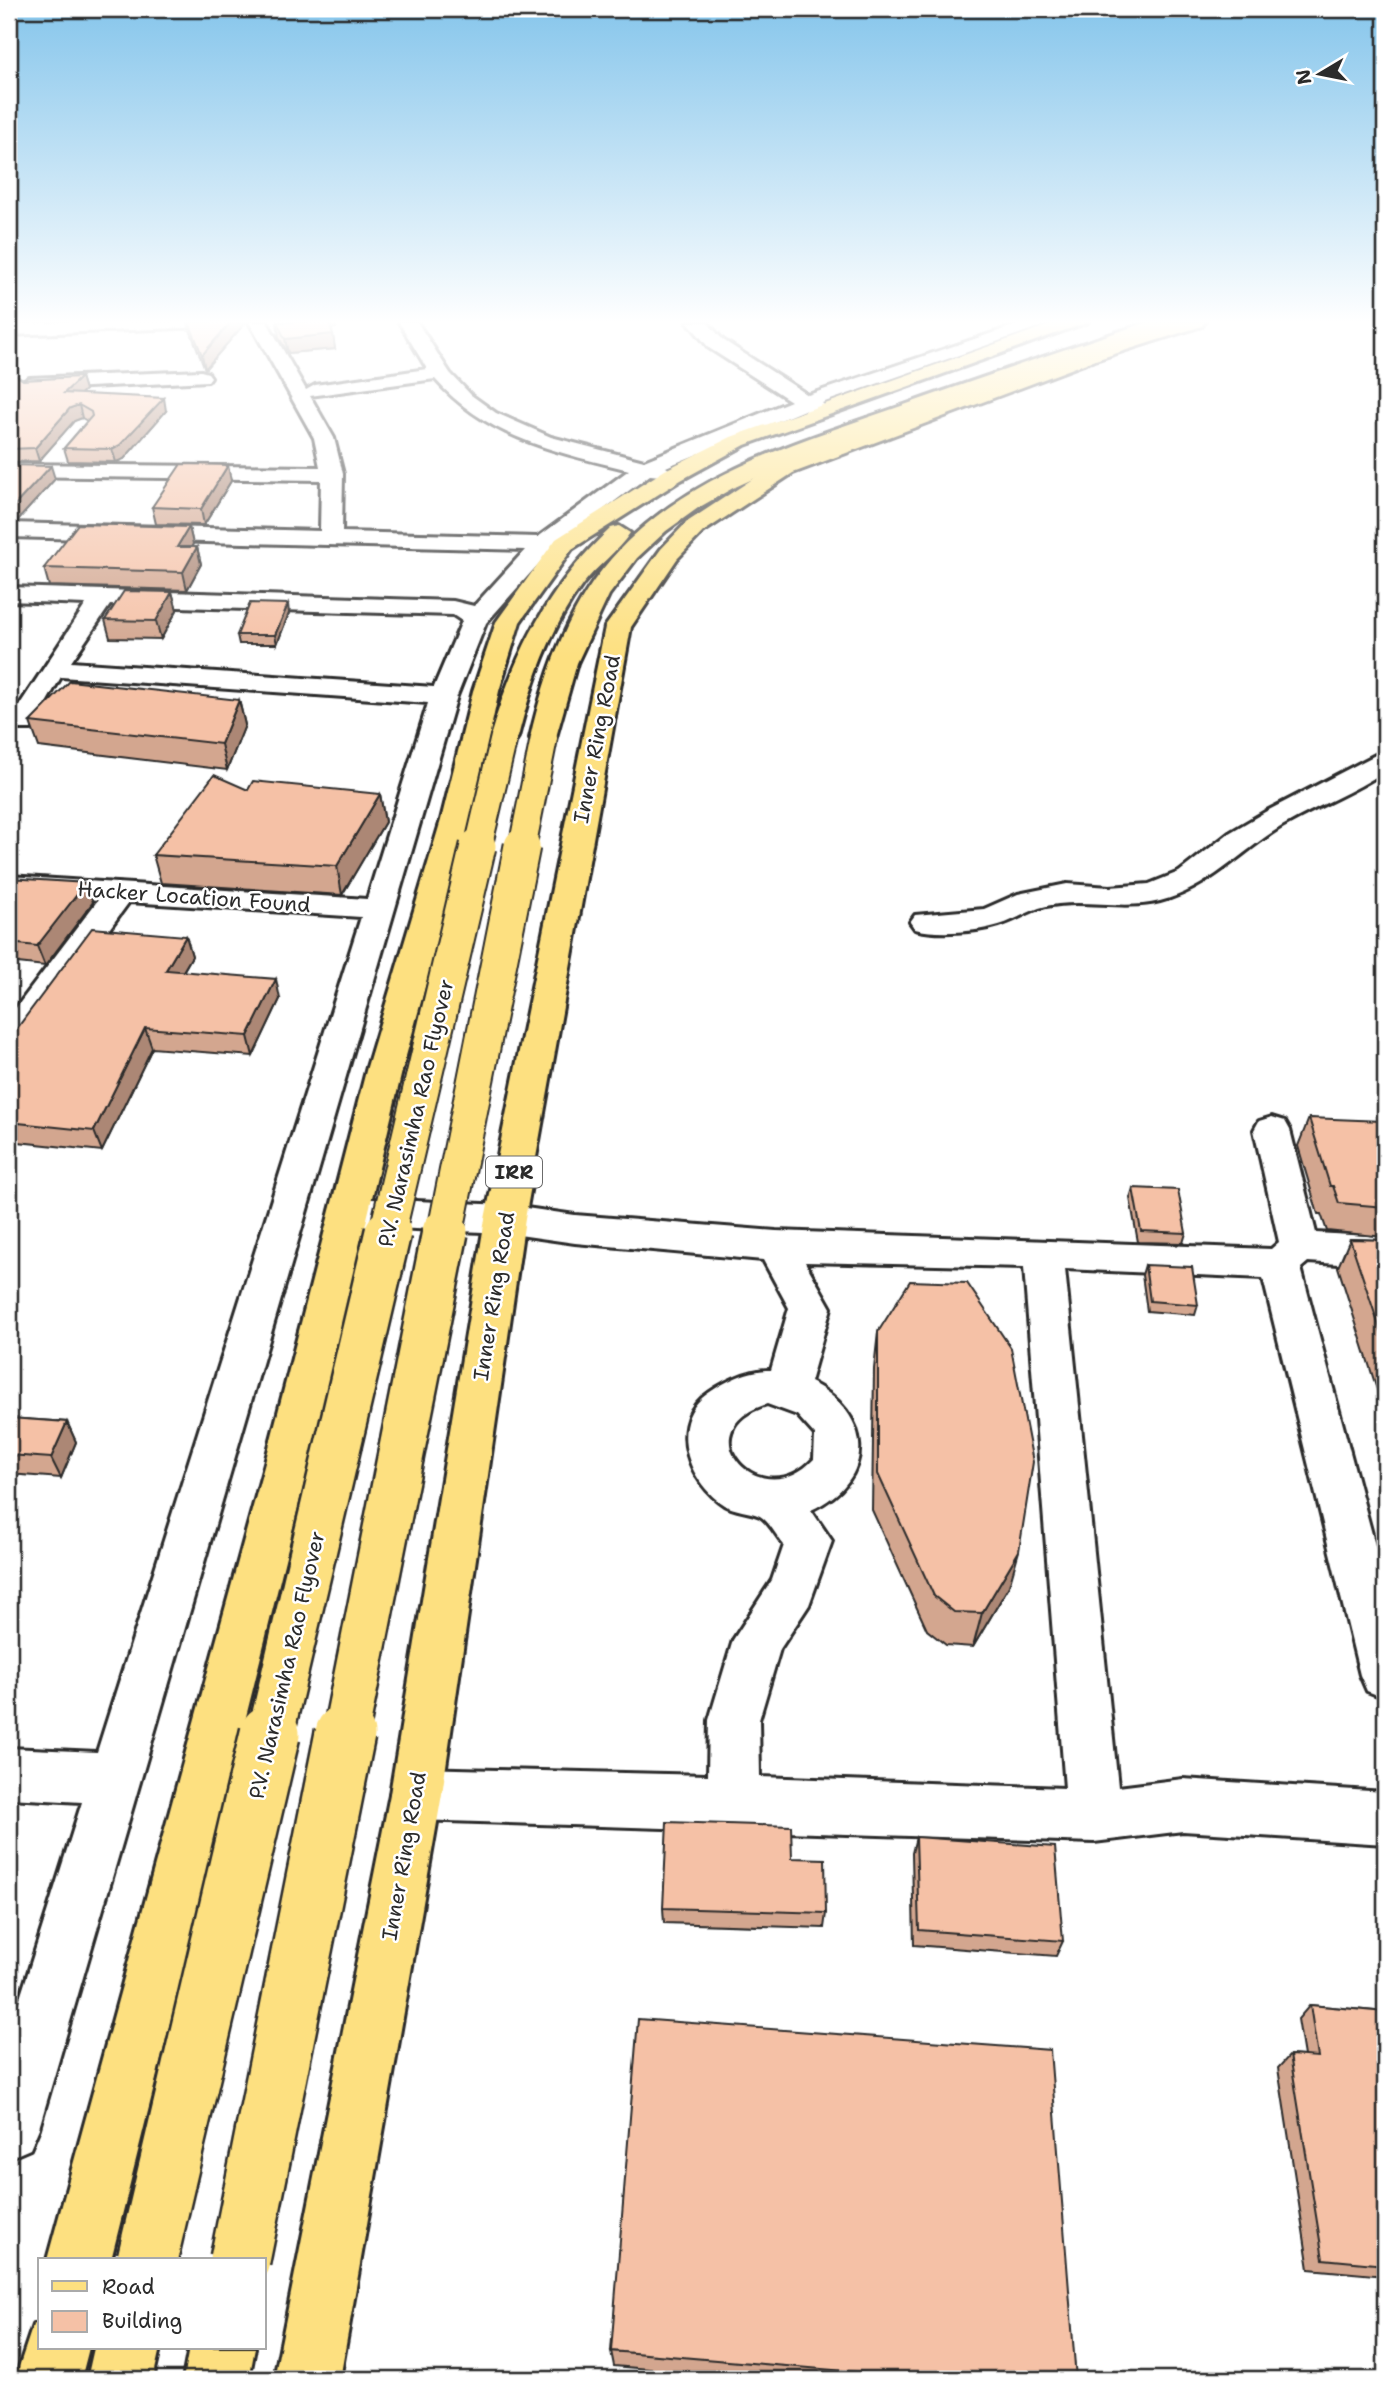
<svg xmlns="http://www.w3.org/2000/svg" width="1394" height="2388" font-family="'Shantell Sans',sans-serif">
<style>
.lines{fill:none;stroke-linecap:round;stroke-linejoin:round}
.minor-casing{stroke:#2b2b2b;stroke-width:6}
.major-casing{stroke:#2b2b2b;stroke-width:6}
.highway-casing{stroke:#2b2b2b;stroke-width:6}
.minor{fill:#fff;fill-rule:evenodd}
.major{fill:#fde080;fill-rule:evenodd}
.highway{fill:#fde080;fill-rule:evenodd}
.highway-bridge-far3-casing{stroke:#2b2b2b;stroke-width:30;stroke-linecap:butt}
.highway-bridge-far2-casing{stroke:#2b2b2b;stroke-width:39;stroke-linecap:butt}
.highway-bridge-far1-casing{stroke:#2b2b2b;stroke-width:50;stroke-linecap:butt}
.highway-bridge-casing{stroke:#2b2b2b;stroke-width:64;stroke-linecap:butt}
.highway-bridge-far3{stroke:#fde080;stroke-width:26}
.highway-bridge-far2{stroke:#fde080;stroke-width:35}
.highway-bridge-far1{stroke:#fde080;stroke-width:45}
.highway-bridge{stroke:#fde080;stroke-width:59}
.wall{fill:#d3a68f;stroke:#2b2b2b;stroke-width:2}
.shaded-wall{fill:#ac8774;stroke:#2b2b2b;stroke-width:2}
.building{fill:#f5c1a6;stroke:#2b2b2b;stroke-width:2}
.labels{text-anchor:middle;dominant-baseline:central;stroke-width:5;stroke-linejoin:round;paint-order:stroke}
.shield{fill:#fff;stroke:#6b6b6b;stroke-width:2}
.shield-label{font-size:19px;font-weight:bold;fill:#2b2b2b}
.street-label{font-size:21px;fill:#2b2b2b;stroke:#fff}
</style>
<rect width="100%" height="100%" fill="#fff"/>
<filter id="ink" filterUnits="userSpaceOnUse"><feTurbulence type="fractalNoise" baseFrequency=".0143" numOctaves="2"/><feDisplacementMap in="SourceGraphic" scale="14" xChannelSelector="R" yChannelSelector="G"/><feConvolveMatrix kernelMatrix="1 2 1 2 8 2 1 2 1" color-interpolation-filters="sRGB"/></filter>
<g filter="url(#ink)">
<g class="lines">
<defs>
<g id="minor">
<polygon points="62,322 212,322 203,327 9,335 9,325"/>
<path d="M249 322H267L306 390 315 385 427 369 399 322H417L450 373 471 395 496 413 551 437 644 461 791 401 709 348 688 322H707L723 340 808 395 1025 322H1053L822 403 830 411 827 415 820 417 804 410 666 467 673 472 670 477 650 475 565 538 571 544 567 549 550 551 486 623 457 696 39 2128 30 2149 9 2158V2033L82 1802 9 1798V1748L97 1752 361 917 129 902 21 1049 9 1052V1017L98 900 9 894V876L367 899 428 703 61 677 31 729H11L9 721 86 604 9 601V587L453 601 474 606 525 550 9 537V523L320 531 321 480 9 476V464L320 467 314 438ZM435 379C487 438 556 452 629 470L538 537 342 532 343 474 334 438 310 396ZM110 605 453 615 462 621 434 687 71 662Z"/>
<polygon points="201,371 208,373 211,377 208,381 29,390 19,384 29,378"/>
<path d="M1385 750V771C1353 793 1316 806 1282 826 1241 851 1208 889 1160 901 1120 911 1078 896 1039 908 1025 913 1013 921 999 925 976 932 938 935 915 929L910 922 915 915 984 909 1018 894 1067 884 1110 887 1149 884 1179 872 1229 833 1265 812Z"/>
<path d="M1272 1117 1285 1121 1290 1130 1316 1233 1385 1237V1267L1308 1262 1301 1268 1385 1583V1698L1367 1691 1360 1675 1263 1278 1065 1269 1118 1787 1183 1779 1385 1792V1844L1183 1831 1094 1842 416 1820 397 1812 390 1794 397 1776 416 1768 708 1775 709 1720 733 1640 772 1580 784 1545C777 1537 769 1521 760 1516 749 1511 735 1511 724 1505 691 1484 668 1429 702 1398 719 1384 748 1369 771 1370L789 1308 763 1260 575 1243 505 1233 349 1226 335 1222 330 1212 335 1202 349 1198 505 1205 575 1215 776 1231 1271 1249 1279 1242 1254 1130 1259 1121ZM805 1262 1024 1267 1065 1788 760 1777 759 1720 780 1649 809 1605 832 1541 811 1510C878 1479 873 1413 810 1382L831 1308ZM767 1404 797 1415 815 1435 814 1459C760 1517 683 1430 767 1404Z"/>
</g>
<g id="major">
<polygon points="1058,322 1088,322 745,445 681,480 572,549 520,622 499,691 471,820 403,1067 310,1459 111,2260 47,2260 266,1459 367,1067 441,820 473,691 496,622 556,539 665,470 731,437"/>
<polygon points="1176,322 1205,322 1202,326 1089,362 793,473 703,532 677,559 631,627 525,1219 442,1794 340,2379 274,2379 390,1794 485,1219 605,627 661,549 687,522 777,463 1075,354"/>
<polygon points="40,2322 40,2348 89,2348 81,2379 15,2379 33,2325"/>
</g>
<g id="highway">
<path d="M1148 322H1177L810 453 733 488 698 508 666 531 637 558 609 595 577 663 554 744H534L530 738C546 669 570 601 620 549 695 470 808 439 907 404 987 376 1067 348 1148 322Z"/>
<path d="M619 526 630 533C617 552 597 566 583 584 549 630 532 683 518 737L514 743H494L490 737C514 655 547 587 611 528Z"/>
<polygon points="94,2348 160,2348 153,2379 87,2379"/>
<polygon points="189,2348 255,2348 249,2379 183,2379"/>
</g>
</defs>
<use href="#minor" class="minor-casing"/>
<use href="#major" class="major-casing"/>
<use href="#highway" class="highway-casing"/>
<use href="#minor" class="minor"/>
<use href="#major" class="major"/>
<use href="#highway" class="highway"/>
<defs>
<g id="highway-bridge-far3">
<polyline points="478,848 504,737"/>
<polyline points="522,848 544,738"/>
</g>
<g id="highway-bridge-far2">
<polyline points="387,1234 478,846"/>
<polyline points="445,1234 522,846"/>
</g>
<g id="highway-bridge-far1">
<polyline points="270,1736 388,1232"/>
<polyline points="345,1736 445,1232"/>
</g>
<g id="highway-bridge">
<polyline points="147,2260 270,1734"/>
<polyline points="240,2260 345,1734"/>
</g>
</defs>
<use href="#highway-bridge-far3" class="highway-bridge-far3-casing"/>
<use href="#highway-bridge-far2" class="highway-bridge-far2-casing"/>
<use href="#highway-bridge-far1" class="highway-bridge-far1-casing"/>
<use href="#highway-bridge" class="highway-bridge-casing"/>
<use href="#highway-bridge-far3" class="highway-bridge-far3"/>
<use href="#highway-bridge-far2" class="highway-bridge-far2"/>
<use href="#highway-bridge-far1" class="highway-bridge-far1"/>
<use href="#highway-bridge" class="highway-bridge"/>
</g>
<g class="wall">
<polygon points="188,322 246,322 205,369 190,330"/>
<polygon points="277,322 336,322 336,328 331,329 335,349 288,353 279,338"/>
<polygon points="9,372 23,380 81,377 85,390 80,394 166,411 124,459 116,462 68,461 64,448 87,421 82,418 74,421 39,461 9,462"/>
<polygon points="9,465 55,479 17,521 9,521"/>
<polygon points="231,481 204,525 156,524 152,507"/>
<polygon points="189,527 193,544 191,547 197,547 201,564 187,590 49,586 44,568"/>
<polygon points="172,592 177,610 161,639 110,638 105,620"/>
<polygon points="289,613 277,644 239,644 237,635"/>
<polygon points="239,700 245,725 227,770 39,747 30,722"/>
<polygon points="248,790 380,794 385,822 342,895 161,883 153,855"/>
<polygon points="9,878 93,902 45,966 9,962"/>
<polygon points="186,936 192,956 183,972 280,999 253,1056 152,1048 102,1151 9,1141 9,1032 15,1031"/>
<polygon points="1309,1118 1385,1129 1385,1237 1327,1231 1321,1214 1318,1214 1298,1146"/>
<polygon points="1133,1188 1186,1233 1183,1243 1138,1242 1130,1198"/>
<polygon points="1350,1239 1385,1240 1385,1415 1338,1267"/>
<polygon points="1145,1265 1198,1305 1195,1315 1147,1311 1142,1275"/>
<polygon points="878,1332 1009,1586 973,1647 946,1645 927,1630 872,1510 874,1369"/>
<polygon points="9,1418 67,1422 76,1442 61,1478 9,1474"/>
<polygon points="916,1837 1063,1941 1056,1956 914,1945 912,1853"/>
<polygon points="792,1858 826,1913 824,1928 664,1923 663,1908"/>
<polygon points="1310,2005 1385,2012 1385,2276 1309,2269 1278,2068 1290,2055 1304,2056 1298,2019"/>
<polygon points="611,2351 1076,2379 768,2379 614,2366"/>
</g>
<g class="shaded-wall">
<polygon points="231,322 246,322 205,369 202,355"/>
<polygon points="328,322 336,322 336,328 329,329"/>
<polygon points="333,334 335,349 288,353 285,339"/>
<polygon points="81,377 85,390 67,406 64,393"/>
<polygon points="164,398 166,411 124,459 116,462 112,449"/>
<polygon points="79,405 82,418 74,421 39,461 35,448 70,408"/>
<polygon points="228,465 231,481 204,525 201,509"/>
<polygon points="51,466 55,479 17,521 13,507"/>
<polygon points="189,527 193,544 181,564 177,547"/>
<polygon points="197,547 201,564 187,590 183,572"/>
<polygon points="172,592 177,610 161,639 156,621"/>
<polygon points="288,604 289,613 277,644 275,635"/>
<polygon points="239,700 245,725 227,770 221,744"/>
<polygon points="380,794 385,822 342,895 337,866"/>
<polygon points="86,883 93,902 45,966 37,946"/>
<polygon points="186,936 192,956 172,990 166,970"/>
<polygon points="276,979 280,999 253,1056 248,1036"/>
<polygon points="145,1028 152,1048 102,1151 94,1131"/>
<polygon points="67,1422 76,1442 61,1478 51,1458"/>
<polygon points="1019,1551 1009,1586 973,1647 982,1613"/>
</g>
<g class="building">
<polygon points="189,322 231,322 202,355"/>
<polygon points="277,322 329,322 333,334 285,339"/>
<polygon points="9,372 11,372 23,380 81,377 64,393 164,398 120,445 112,449 64,448 92,416 91,412 79,405 70,408 35,448 9,449"/>
<polygon points="181,464 228,465 201,509 152,507"/>
<polygon points="9,465 51,466 13,507 9,507"/>
<polygon points="78,524 189,527 177,547 197,547 183,572 44,568"/>
<polygon points="124,591 172,592 156,621 105,620"/>
<polygon points="250,603 288,604 275,635 237,635"/>
<polygon points="70,681 239,700 221,744 30,722"/>
<polygon points="214,775 248,790 253,781 380,794 337,866 153,855"/>
<polygon points="9,878 86,883 37,946 9,943"/>
<polygon points="92,928 186,936 166,970 276,979 248,1036 145,1028 94,1131 9,1122 9,1032 15,1031"/>
<polygon points="1309,1118 1382,1121 1385,1129 1385,1207 1339,1203 1333,1186 1330,1186"/>
<polygon points="1133,1188 1178,1190 1186,1233 1141,1231"/>
<polygon points="1350,1239 1385,1240 1385,1344"/>
<polygon points="1145,1265 1192,1267 1198,1305 1150,1301"/>
<polygon points="910,1281 967,1283 1011,1348 1033,1462 1019,1551 982,1613 954,1612 934,1596 878,1474 878,1332"/>
<polygon points="9,1418 67,1422 51,1458 9,1455"/>
<polygon points="667,1822 791,1826 792,1858 825,1859 826,1913 663,1908"/>
<polygon points="916,1837 1055,1847 1063,1941 919,1930"/>
<polygon points="1310,2005 1385,2012 1385,2265 1323,2259 1290,2055 1318,2057"/>
<polygon points="638,2019 1050,2050 1076,2379 939,2379 611,2351"/>
</g>
</g>
<linearGradient id="sky" x2="0" y2="1"><stop stop-color="#85c5eb"/><stop offset="0.49" stop-color="#fff"/><stop offset="1" stop-color="#fff" stop-opacity="0"/></linearGradient>
<rect width="1394" height="657" fill="url(#sky)"/>
<g class="labels">
<rect class="shield" x="486" y="1156.5" width="56" height="31" rx="5"/>
<g class="shield-label">
<text x="514" y="1172">IRR</text>
</g>
<g class="street-label">
<text transform="translate(597 739) rotate(-79)">Inner Ring Road</text>
<text transform="translate(194 897) rotate(4)">Hacker Location Found</text>
<text transform="translate(416 1113) rotate(-77)">P.V. Narasimha Rao Flyover</text>
<text transform="translate(494 1296) rotate(-81)">Inner Ring Road</text>
<text transform="translate(287 1665) rotate(-77)">P.V. Narasimha Rao Flyover</text>
<text transform="translate(404 1856) rotate(-80)">Inner Ring Road</text>
</g>
</g>
<rect width="1394" height="2388" fill="none" stroke="#fff" stroke-width="35"/>
<rect x="18" y="18" width="1359" height="2353" fill="none" stroke="#2b2b2b" stroke-width="2.5" filter="url(#ink)"/>
<rect x="38" y="2258" width="228" height="91" fill="#ffffff" stroke="#aaaaaa" stroke-width="2"/>
<rect x="52" y="2281" width="35" height="10" fill="#fde080" stroke="#aaaaaa" stroke-width="2"/>
<text x="102" y="2294" font-size="21" fill="#2b2b2b">Road</text>
<rect x="52" y="2311" width="35" height="21" fill="#f5c1a6" stroke="#aaaaaa" stroke-width="2"/>
<text x="102" y="2328" font-size="21" fill="#2b2b2b">Building</text>
<g transform="translate(1320 74) rotate(260)" stroke="#ffffff" stroke-width="5" paint-order="stroke">
<path d="M0-5L12 26L0 18L-12 26Z" fill="#2b2b2b"/>
<text y="-10" font-size="19" font-weight="bold" text-anchor="middle" fill="#2b2b2b">N</text>
</g>
</svg>
